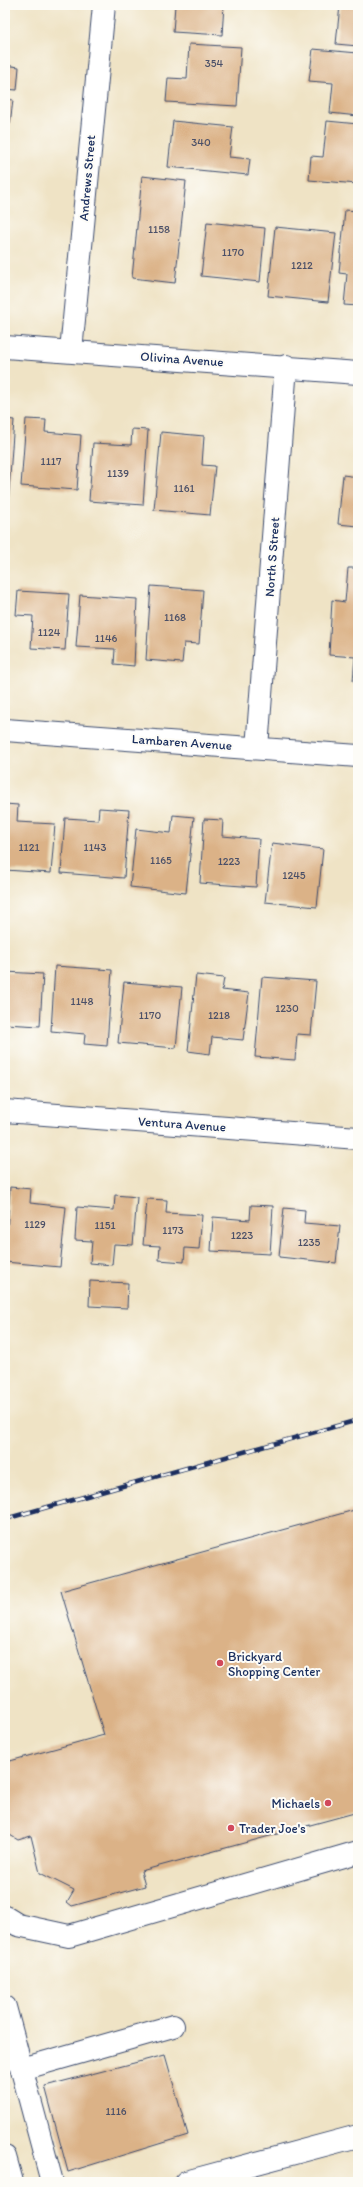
<svg xmlns="http://www.w3.org/2000/svg" width="363" height="2187" font-family="Itim,sans-serif">
<style>
.building{fill:#dbb287}
.lines{fill:none;stroke-linecap:round;stroke-linejoin:round}
.minor-casing{stroke:#3b4a6d;stroke-width:24}
.minor{stroke:#fff;stroke-width:22}
.rail-casing{stroke:#1b2f5e;stroke-width:4.5}
.rail{stroke:#fdfcf7;stroke-width:3;stroke-dasharray:9;stroke-linecap:butt}
.poi-dot{fill:#d1495b;stroke:#fdfcf7;stroke-width:1.5}
.labels{text-anchor:middle;dominant-baseline:central;stroke-width:4;stroke-linejoin:round;paint-order:stroke}
.number-label{font-size:11px;fill:#4b5068}
.street-label{font-size:13px;fill:#1b2f5e;stroke:#fdfcf7}
.poi-label{font-size:13px;fill:#1b2f5e;stroke:#fdfcf7;text-anchor:start}
</style>
<rect width="100%" height="100%" fill="#fdfcf7"/>
<filter id="ink" filterUnits="userSpaceOnUse"><feTurbulence type="fractalNoise" baseFrequency=".025" numOctaves="2"/><feDisplacementMap in="SourceGraphic" scale="8" xChannelSelector="R" yChannelSelector="G"/><feConvolveMatrix kernelMatrix="1 2 1 2 8 2 1 2 1" color-interpolation-filters="sRGB"/></filter>
<filter id="wash" filterUnits="userSpaceOnUse"><feTurbulence type="fractalNoise" baseFrequency=".012" numOctaves="4" result="noise"/><feDisplacementMap in="SourceGraphic" scale="16" xChannelSelector="R" yChannelSelector="G"/><feGaussianBlur stdDeviation="0.9" result="paint"/><feColorMatrix in="noise" values="0 0 0 0 0 0 0 0 0 0 0 0 0 0 0 0 0 1.4 0 .05"/><feComposite in="paint" operator="in"/></filter>
<g filter="url(#wash)">
<rect width="100%" height="100%" fill="#efe3c5"/>
<g id="blocks">
<g class="building">
<polygon points="175,5 224,5 222,35 173,32"/>
<polygon points="340,5 358,5 358,46 336,44"/>
<polygon points="189,44 241,47 237,106 166,102 168,78 187,79"/>
<polygon points="313,49 358,53 358,116 330,113 333,83 309,81"/>
<polygon points="5,65 19,67 17,90 5,89"/>
<polygon points="5,99 13,100 10,124 5,124"/>
<polygon points="173,121 233,127 229,157 250,159 248,175 168,167"/>
<polygon points="327,121 358,124 358,184 309,180 311,156 323,157"/>
<polygon points="142,176 186,181 175,283 132,278"/>
<polygon points="345,210 358,211 358,306 344,305 347,274 339,273"/>
<polygon points="207,222 265,228 260,282 201,276"/>
<polygon points="275,227 336,233 328,302 268,296"/>
<polygon points="5,419 14,420 8,504 5,504"/>
<polygon points="26,419 46,420 45,432 81,435 77,490 21,486"/>
<polygon points="132,429 148,430 143,505 89,501 93,443 131,445"/>
<polygon points="161,432 204,436 202,465 215,466 210,515 154,510"/>
<polygon points="343,475 358,477 358,526 338,524"/>
<polygon points="348,568 358,568 358,682 353,681 355,657 329,655 332,600 345,602"/>
<polygon points="151,586 203,590 199,644 184,643 182,663 146,660"/>
<polygon points="18,591 69,594 65,650 31,648 33,616 16,615"/>
<polygon points="80,595 137,599 134,666 114,664 115,649 76,647"/>
<polygon points="5,804 18,805 17,822 55,824 51,873 5,870"/>
<polygon points="99,808 129,810 124,878 61,873 65,818 98,820"/>
<polygon points="173,815 194,817 186,893 130,887 136,829 171,833"/>
<polygon points="204,819 223,820 222,836 259,839 256,887 200,883"/>
<polygon points="272,843 323,849 317,907 265,902"/>
<polygon points="55,966 112,970 107,1046 84,1044 85,1034 51,1031"/>
<polygon points="5,972 43,974 40,1026 5,1024"/>
<polygon points="196,975 224,978 222,990 249,993 243,1040 212,1037 210,1054 188,1051"/>
<polygon points="262,977 316,981 311,1035 297,1034 295,1060 255,1057"/>
<polygon points="124,982 182,987 176,1048 118,1043"/>
<polygon points="10,1187 31,1189 30,1203 66,1207 60,1267 5,1262"/>
<polygon points="115,1195 137,1197 133,1245 114,1244 112,1265 90,1263 92,1241 75,1240 77,1207 114,1210"/>
<polygon points="147,1199 167,1200 166,1213 202,1215 199,1249 185,1248 184,1262 159,1260 160,1246 143,1245"/>
<polygon points="251,1205 273,1206 270,1254 211,1251 213,1217 250,1220"/>
<polygon points="284,1208 305,1210 304,1223 340,1226 336,1263 279,1257"/>
<polygon points="90,1281 128,1283 127,1308 89,1306"/>
<polygon points="358,1509 358,1812 141,1871 145,1886 72,1906 67,1902 74,1890 40,1873 31,1836 18,1840 5,1832 5,1745 10,1761 104,1735 61,1591"/>
<polygon points="165,2055 188,2135 68,2172 45,2086"/>
</g>
</g>
</g>
<g filter="url(#ink)">
<use href="#blocks" fill-opacity="0" stroke="#3b4a6d" stroke-width="1"/>
<g class="lines">
<defs>
<g id="minor">
<polyline points="5,347 358,373"/>
<polyline points="71,351 104,5"/>
<polyline points="5,730 358,756"/>
<polyline points="257,748 286,366"/>
<polyline points="5,1111 358,1138"/>
<polyline points="5,1917 18,1925 69,1936 358,1852"/>
<polyline points="5,2007 52,2182"/>
<polyline points="22,2069 173,2026"/>
<polyline points="5,2157 12,2182"/>
<polyline points="186,2182 358,2136"/>
</g>
</defs>
<use href="#minor" class="minor-casing"/>
<use href="#minor" class="minor"/>
<defs>
<polyline id="rail" points="5,1519 358,1420"/>
</defs>
<use href="#rail" class="rail-casing"/>
<use href="#rail" class="rail"/>
</g>
</g>
<g class="poi-dot">
<circle cx="220" cy="1663" r="4"/>
<circle cx="328" cy="1803" r="4"/>
<circle cx="231" cy="1828" r="4"/>
</g>
<g class="labels">
<g class="number-label">
<text x="214" y="63">354</text>
<text x="201" y="142">340</text>
<text x="159" y="229">1158</text>
<text x="233" y="252">1170</text>
<text x="302" y="265">1212</text>
<text x="51" y="461">1117</text>
<text x="118" y="473">1139</text>
<text x="184" y="488">1161</text>
<text x="175" y="617">1168</text>
<text x="49" y="632">1124</text>
<text x="106" y="638">1146</text>
<text x="29" y="847">1121</text>
<text x="95" y="847">1143</text>
<text x="161" y="860">1165</text>
<text x="229" y="861">1223</text>
<text x="294" y="875">1245</text>
<text x="82" y="1001">1148</text>
<text x="287" y="1008">1230</text>
<text x="150" y="1015">1170</text>
<text x="219" y="1015">1218</text>
<text x="35" y="1224">1129</text>
<text x="105" y="1225">1151</text>
<text x="173" y="1230">1173</text>
<text x="242" y="1235">1223</text>
<text x="309" y="1242">1235</text>
<text x="116" y="2111">1116</text>
</g>
<g class="street-label">
<text transform="translate(87 178) rotate(-85)">Andrews Street</text>
<text transform="translate(182 359) rotate(4)">Olivina Avenue</text>
<text transform="translate(272 557) rotate(-86)">North S Street</text>
<text transform="translate(182 742) rotate(4)">Lambaren Avenue</text>
<text transform="translate(182 1124) rotate(4)">Ventura Avenue</text>
</g>
<g class="poi-label">
<text x="228" y="1656">Brickyard<tspan x="228" dy="15">Shopping Center</tspan></text>
<text x="320" y="1803" text-anchor="end">Michaels</text>
<text x="239" y="1828">Trader Joe's</text>
</g>
</g>
<rect width="363" height="2187" fill="none" stroke="#fdfcf7" stroke-width="20"/>
</svg>
